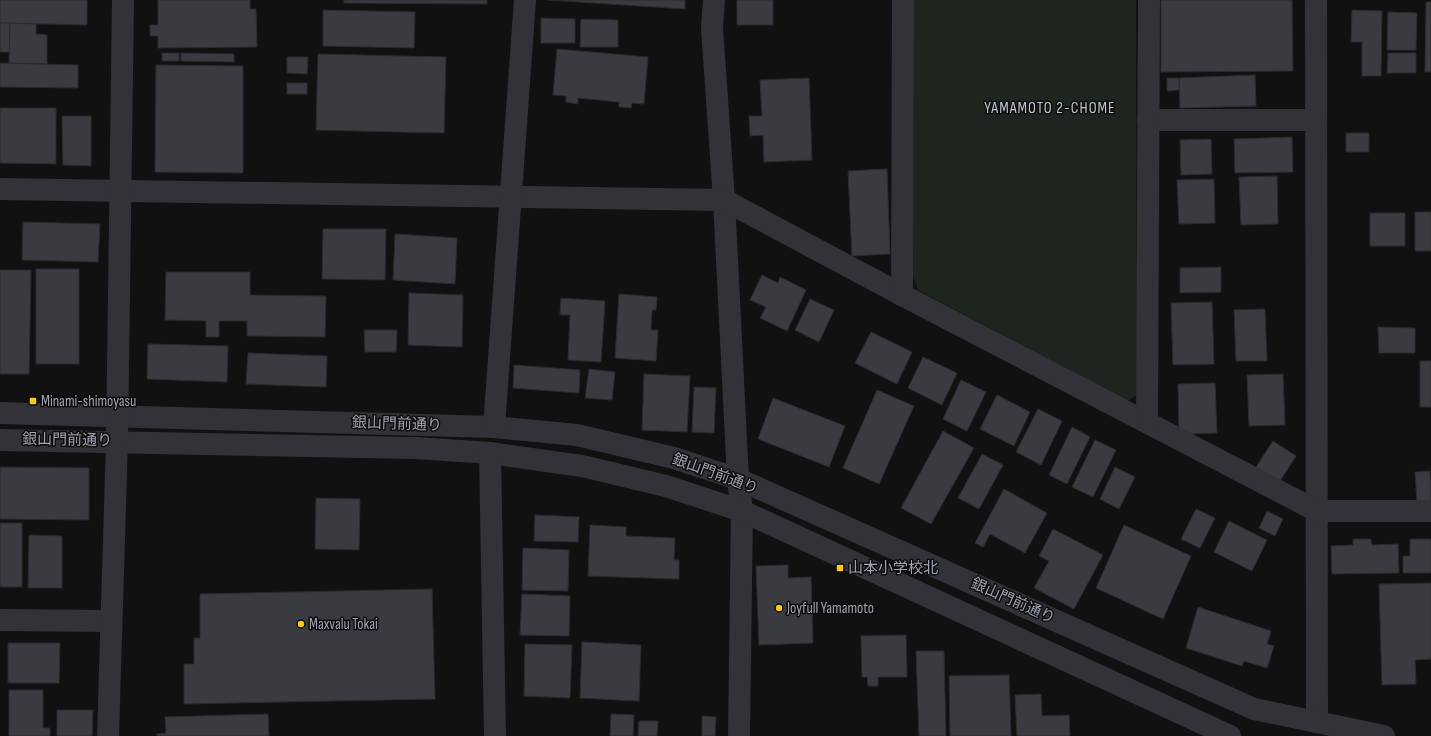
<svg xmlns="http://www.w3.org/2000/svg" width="1431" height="736" font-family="'Sofia Sans Condensed','Noto Sans JP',sans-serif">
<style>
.green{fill:#1d251e}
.building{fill:#3a3b40;stroke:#2b2b2e}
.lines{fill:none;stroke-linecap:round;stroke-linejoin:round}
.minor{stroke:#323238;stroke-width:22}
.poi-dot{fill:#fbc720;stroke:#0c0c0d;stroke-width:1.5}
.labels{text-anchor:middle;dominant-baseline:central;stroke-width:3;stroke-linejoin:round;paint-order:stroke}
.poi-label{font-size:15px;fill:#a1a5b4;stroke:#0c0c0d;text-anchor:start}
.street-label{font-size:15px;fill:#a1a5b4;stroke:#0c0c0d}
.neighbourhood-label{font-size:16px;letter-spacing:1px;fill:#c2c5d0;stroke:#0c0c0d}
</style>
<rect width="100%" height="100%" fill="#111112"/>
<polygon class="green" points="911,0 1136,0 1137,395 1127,401 918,290 912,273"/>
<g class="building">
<polygon points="0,0 87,0 87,25 0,23"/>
<polygon points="158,0 250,0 250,9 256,9 257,47 158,48 158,36 150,36 150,25 158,25"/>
<polygon points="344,0 487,0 487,4 344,3"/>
<polygon points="548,0 685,0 685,9"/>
<rect x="737" y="0" width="36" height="25"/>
<polygon points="1161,0 1292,0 1293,71 1161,72"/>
<polygon points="1426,2 1431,2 1431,72 1425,72"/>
<polygon points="323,10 415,12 414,48 323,46"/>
<polygon points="1352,10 1382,11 1381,76 1362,76 1362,42 1351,42"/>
<polygon points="1388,12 1417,13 1416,50 1387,50"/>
<polygon points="541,18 575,19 575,43 541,43"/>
<polygon points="581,19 618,20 618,47 580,47"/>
<rect x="0" y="23" width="10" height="29"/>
<polygon points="10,23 36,24 36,34 47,35 47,64 9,63"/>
<polygon points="557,49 648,57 644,104 632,103 631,108 619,107 619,102 578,98 578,104 566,102 566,96 553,95"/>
<rect x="162" y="53" width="17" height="8"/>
<polygon points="181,53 234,54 234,62 181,61"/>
<polygon points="1388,53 1416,53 1416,73 1387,73"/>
<polygon points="318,54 446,57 444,133 316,130"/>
<polygon points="287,57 308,57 307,74 287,73"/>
<polygon points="0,63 78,65 78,88 0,87"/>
<polygon points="156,65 243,66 243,173 155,172"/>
<polygon points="1255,75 1256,106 1180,108 1179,78"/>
<polygon points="809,78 812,160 764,162 763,135 750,136 749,116 762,116 760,80"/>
<polygon points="1167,78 1179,78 1179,90 1167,91"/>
<rect x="287" y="83" width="20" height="11"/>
<polygon points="0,108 56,108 56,164 0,163"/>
<polygon points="62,116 91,116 91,166 63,165"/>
<rect x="1346" y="133" width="23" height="19"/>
<polygon points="1292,137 1293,172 1235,173 1234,139"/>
<polygon points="1211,139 1212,174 1181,175 1180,140"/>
<polygon points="887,169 890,254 852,256 848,171"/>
<polygon points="1277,176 1278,224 1241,225 1239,177"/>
<polygon points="1214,179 1215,223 1179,224 1177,180"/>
<rect x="1415" y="212" width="16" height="39"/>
<rect x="1370" y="213" width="35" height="33"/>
<polygon points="23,222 100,224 98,262 22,260"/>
<polygon points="323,229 386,229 385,280 322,279"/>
<polygon points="395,234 457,238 455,284 393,280"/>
<polygon points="1221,267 1221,292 1180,293 1180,268"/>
<rect x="36" y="269" width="43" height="95"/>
<polygon points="0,270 31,270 29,374 0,374"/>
<polygon points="166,272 250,272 250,295 326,296 325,337 247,336 247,321 219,321 219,337 206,337 206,321 165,320"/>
<polygon points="762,275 778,283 780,277 806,290 787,331 760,318 766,307 750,300"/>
<polygon points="409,293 463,295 462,347 408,345"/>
<polygon points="619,294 657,297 656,310 652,310 651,330 658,330 656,361 615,358"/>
<polygon points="561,298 605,301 601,362 568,360 570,315 560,315"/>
<polygon points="810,299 834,310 819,342 795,330"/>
<polygon points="1212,302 1214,364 1173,365 1171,303"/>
<polygon points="1265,309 1267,361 1236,361 1234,310"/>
<polygon points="1378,327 1415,328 1415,353 1379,353"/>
<polygon points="364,330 397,330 396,352 365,352"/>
<polygon points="871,332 912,352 897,384 855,363"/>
<polygon points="148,344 228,346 227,382 147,379"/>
<polygon points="248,353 327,356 326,387 246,384"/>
<polygon points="923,357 957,373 942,405 908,388"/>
<rect x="1420" y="361" width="11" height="46"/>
<polygon points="514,365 580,370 579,393 513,388"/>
<polygon points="589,369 615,372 612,400 585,398"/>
<polygon points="644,374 690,376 687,432 642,430"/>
<polygon points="1283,374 1285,425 1249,426 1247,375"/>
<polygon points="961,380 986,392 967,431 943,419"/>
<polygon points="1215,383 1217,433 1179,434 1178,384"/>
<polygon points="694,387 716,388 714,433 692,432"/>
<polygon points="877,390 914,406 879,484 843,468"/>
<polygon points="997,395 1030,412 1014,446 980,429"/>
<polygon points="773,398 845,426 829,467 758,439"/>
<polygon points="1038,409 1062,421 1041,465 1016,452"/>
<polygon points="1072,427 1090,437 1067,484 1049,475"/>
<polygon points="943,431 974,448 931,524 901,508"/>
<polygon points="1095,440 1116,450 1093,497 1072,487"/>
<polygon points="1273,441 1296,456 1275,489 1252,473"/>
<polygon points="982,454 1003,465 979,509 958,498"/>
<polygon points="0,467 89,468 89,520 0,519"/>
<polygon points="1115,467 1135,477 1119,509 1100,499"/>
<polygon points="1430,471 1431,501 1417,502 1415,472"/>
<polygon points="1004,489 1047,513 1025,553 990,534 983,547 975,543"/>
<polygon points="316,498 360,499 359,550 315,549"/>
<polygon points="1196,509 1215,518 1200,548 1181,539"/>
<polygon points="1267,511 1283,519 1275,536 1259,528"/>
<polygon points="535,515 579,517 578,542 534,541"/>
<polygon points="1229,521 1267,540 1252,571 1214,552"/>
<rect x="0" y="523" width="22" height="64"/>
<polygon points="590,525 626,527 626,536 675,538 674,560 679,560 679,579 588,576"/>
<polygon points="1124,525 1191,556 1163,619 1096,588"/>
<polygon points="1053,529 1103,555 1074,609 1034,588 1049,561 1039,556"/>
<polygon points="29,535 62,536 62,588 28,588"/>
<polygon points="1353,539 1371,539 1372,545 1398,544 1399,573 1332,574 1331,546 1353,545"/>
<polygon points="1410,539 1431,539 1431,573 1403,573 1403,556 1410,556"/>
<polygon points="523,548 569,550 568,591 522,590"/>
<polygon points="788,565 788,578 811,577 813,643 759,645 756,566"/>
<polygon points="1431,583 1431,659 1415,660 1416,684 1382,685 1379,584"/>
<polygon points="432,589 435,699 184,704 184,664 194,664 194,638 200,638 200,594"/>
<polygon points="522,594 570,596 569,636 520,635"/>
<polygon points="1198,607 1271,631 1267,644 1274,646 1267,668 1244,661 1242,666 1186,648"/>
<polygon points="906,635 907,677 878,677 878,686 868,686 867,677 862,677 861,636"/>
<polygon points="582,642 641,645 639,701 580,698"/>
<polygon points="8,643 60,643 59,683 8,683"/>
<polygon points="525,644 572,645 570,698 524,696"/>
<polygon points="916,651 944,651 946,736 919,736"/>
<polygon points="1009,675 1011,736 950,736 949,676"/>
<polygon points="9,690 43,690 43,728 50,728 50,736 9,736"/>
<polygon points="1041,694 1042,716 1069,715 1070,736 1017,736 1015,695"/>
<polygon points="57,710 93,710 92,736 57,736"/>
<polygon points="268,714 269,736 157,736 157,734 166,733 165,717"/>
<polygon points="611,714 634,715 633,736 610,736"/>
<polygon points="702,716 716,717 715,736 702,736"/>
<polygon points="639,721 658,721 657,736 638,736"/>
</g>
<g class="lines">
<g class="minor">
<polyline points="714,0 712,28 724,200 738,479 742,511 739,736"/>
<polyline points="1316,0 1317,722"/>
<polyline points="1148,120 1316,120"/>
<polyline points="0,189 724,200 902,295 1317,511 1431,511"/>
<polyline points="902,295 903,0"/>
<polyline points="0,413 494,427 577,435 674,458 738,479 1254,709 1384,736"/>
<polyline points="1147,422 1149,0"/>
<polyline points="494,427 525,0"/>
<polyline points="0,440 416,448 490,453 582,466 666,486 742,511 1230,736"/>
<polyline points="490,453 495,736"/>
<polyline points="0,620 111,621"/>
<polyline points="108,736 117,441 123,0"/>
</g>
</g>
<g class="poi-dot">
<rect x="29" y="397" width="8" height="8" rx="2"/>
<rect x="836" y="564" width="8" height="8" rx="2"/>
<circle cx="779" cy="608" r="4"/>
<circle cx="301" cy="624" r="4"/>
</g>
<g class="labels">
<g class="poi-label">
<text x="41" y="401">Minami-shimoyasu</text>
<text x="848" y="568">山本小学校北</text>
<text x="787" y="608">Joyfull Yamamoto</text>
<text x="309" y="624">Maxvalu Tokai</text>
</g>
<g class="street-label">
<text transform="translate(397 424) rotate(2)">銀山門前通り</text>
<text transform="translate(67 440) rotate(1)">銀山門前通り</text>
<text transform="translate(715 474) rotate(20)">銀山門前通り</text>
<text transform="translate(1013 601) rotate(24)">銀山門前通り</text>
</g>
<g class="neighbourhood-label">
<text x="1050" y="108">YAMAMOTO 2-CHOME</text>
</g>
</g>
</svg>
